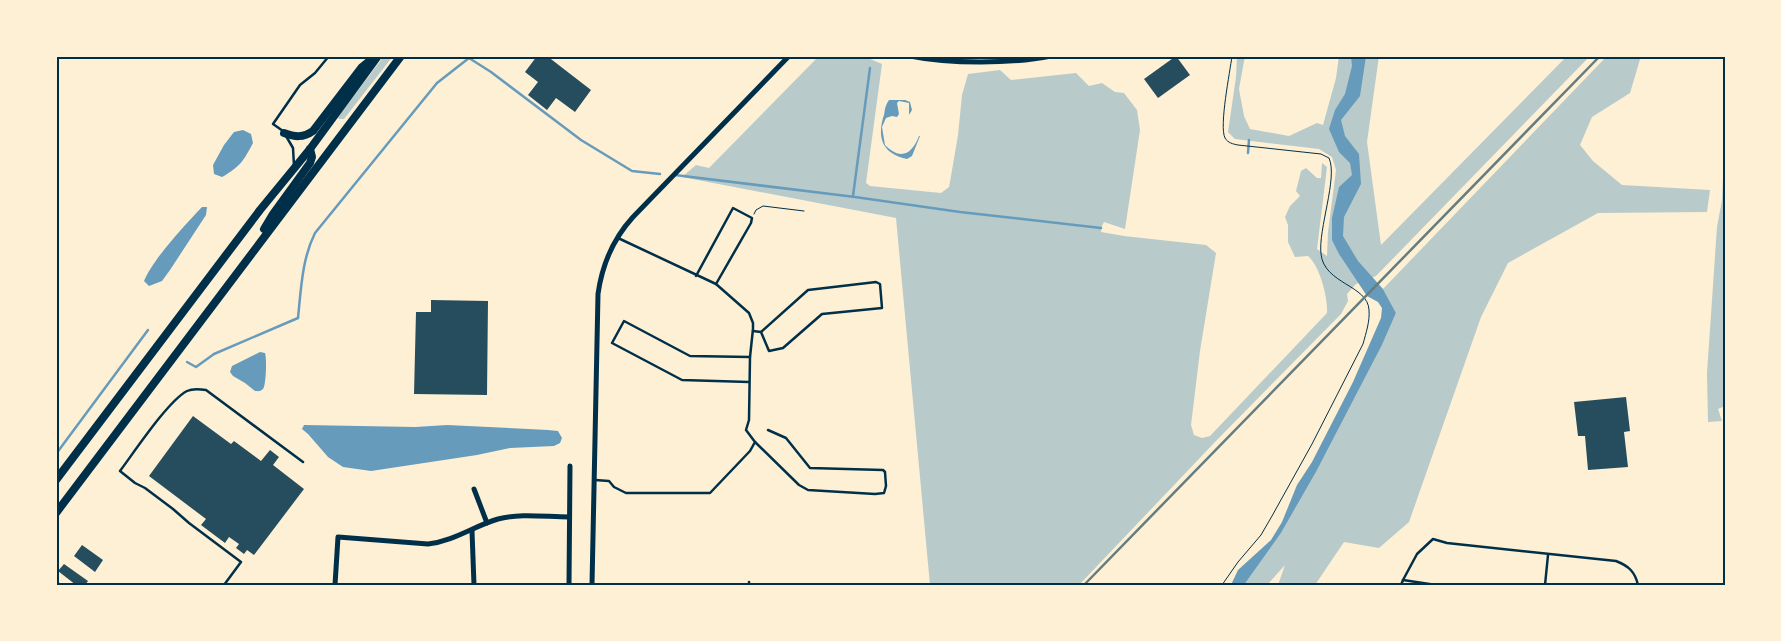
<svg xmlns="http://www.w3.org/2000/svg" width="1781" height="641" font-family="'Zilla Slab',serif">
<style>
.green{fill:#b9caca}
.water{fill:#669bbc}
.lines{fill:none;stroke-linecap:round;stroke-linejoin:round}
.stream{stroke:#669bbc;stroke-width:2.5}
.building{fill:#264d5e}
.path{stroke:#003049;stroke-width:1}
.service{stroke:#003049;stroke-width:2.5}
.minor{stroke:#003049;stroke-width:5}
.primary{stroke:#003049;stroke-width:8}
.rail{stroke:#657d81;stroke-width:2.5}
.neatline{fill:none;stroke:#003049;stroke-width:2}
</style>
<rect width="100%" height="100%" fill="#fdf0d5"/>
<g class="green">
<polygon points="384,56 393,56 344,119 339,119 338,117"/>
<path d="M819 56H863L882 64 866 183 870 186 941 193 949 187 950 182 958 135 962 95 968 74 1000 70 1011 80 1076 73 1089 86 1102 83 1115 92 1124 93 1137 110 1140 130 1125 229 1104 222 1102 226 1101 232 1124 236 1206 245 1216 253 1200 351 1191 425 1194 435 1202 438 1210 436 1327 313C1328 298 1320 266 1308 256L1295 257 1288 242V225L1285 217 1290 206 1300 196 1296 191 1301 171 1306 168 1317 178H1321L1322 163 1327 167 1317 249 1327 256 1328 232 1336 170 1332 157 1319 149 1235 139 1228 132 1236 77 1237 56H1245L1239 89 1244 116 1250 129 1289 136 1317 123 1323 125 1336 78 1339 56H1379L1367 142 1381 245 1567 56H1590L1376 276 1356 284 1347 294 1348 301 1341 314 1214 443 1079 585H930L896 218 682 177 696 165 709 168Z"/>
<polygon points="1607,56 1641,56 1630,93 1592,117 1580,145 1593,161 1622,185 1710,190 1707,212 1598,213 1508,263 1481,317 1409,522 1379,548 1344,542 1315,585 1278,585 1285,565 1267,585 1244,585 1281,533 1316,472 1382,345 1396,313 1383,289"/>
<polygon points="1723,177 1725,178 1725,406 1718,409 1722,421 1708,422 1707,373 1717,227 1722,200"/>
</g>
<g class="water">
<polygon points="1351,56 1366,56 1360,96 1341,120 1345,136 1359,154 1361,184 1344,217 1343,236 1358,261 1383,289 1396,313 1382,345 1316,472 1281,533 1244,585 1231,585 1238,570 1271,540 1282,522 1297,485 1312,462 1353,382 1381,318 1382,308 1378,302 1367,296 1339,254 1332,240 1332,218 1339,187 1352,175 1350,163 1339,152 1329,129 1335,110 1345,94 1352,66"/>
<path d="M889 100H905L910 102 912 110 909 115V103L899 101 897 103 899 114 897 117 892 116 886 118 882 127 885 145C901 161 912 154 919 136H920L912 156 907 159C884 154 877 140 883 118 886 111 883 109 889 100Z"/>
<path d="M243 130 251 134 253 143C244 160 240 167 222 177L214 174 213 165 224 145 234 132Z"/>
<path d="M202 207H207L206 215 170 270 162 281 149 286 144 281C153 259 185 225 202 207Z"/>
<path d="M260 352 265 353C267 358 266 386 263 389 260 392 258 391 255 391L245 383 233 376 230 372 232 366Z"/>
<polygon points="304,425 415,427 447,425 548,430 558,431 562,438 560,443 554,446 510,448 477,455 371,471 343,467 328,457 308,434 302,429"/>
</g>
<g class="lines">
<g class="stream">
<polyline points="1248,153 1249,140"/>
<polyline points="675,175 855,197 960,212 1101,228"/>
<polyline points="853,196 870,68"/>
<path d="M187 362 196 367 214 354 298 318C301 289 302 259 315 233L437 83 469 58 491 72 581 140 632 171 660 174"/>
<polyline points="56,454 148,330"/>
</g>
</g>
<g class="building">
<polygon points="537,56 547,56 591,90 575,112 556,98 547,110 528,95 538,82 525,72"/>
<polygon points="1176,56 1190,75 1158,98 1144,79"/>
<polygon points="431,300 488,301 487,395 414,394 416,312 431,312"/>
<polygon points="1626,397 1630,431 1624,432 1628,467 1588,470 1585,436 1578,436 1574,402"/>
<polygon points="193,416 231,444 234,441 261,461 270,450 279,457 273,465 304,489 254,555 247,550 244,554 236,548 239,544 229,537 225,543 201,525 206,519 149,476"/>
<polygon points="82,545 103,560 95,572 74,556"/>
<polygon points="64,564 88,581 85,585 76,585 58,571"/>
</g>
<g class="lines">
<g class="path">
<polyline points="754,214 756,210 763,206 804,211"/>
<path d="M1222 585 1238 562 1261 535 1272 516 1312 444 1363 344C1366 333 1370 321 1369 310 1368 285 1324 284 1321 254 1318 229 1338 178 1329 158L1321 154 1238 145C1233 144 1228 143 1225 138 1219 126 1230 72 1232 56"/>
</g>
<g class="service">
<polyline points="283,131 273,124 300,85 315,73 329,56"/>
<polyline points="286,136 293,148 294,166"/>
<polyline points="696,276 733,208 752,218 751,223 716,284"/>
<polyline points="753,331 761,332 769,351 783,348 822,314 882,308 880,284 876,282 808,290 761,332"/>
<polyline points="749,382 682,380 612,343 624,321 690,356 750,357"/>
<polyline points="755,442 799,485 808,490 875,494 884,493 886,486 885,472 883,470 810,468 786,438 768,430"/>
<polyline points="595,480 609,481 614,487 626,493 710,493 750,451 755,442 746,430 749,420 750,357 753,329 753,323 749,313 716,284 618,238"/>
<path d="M1403 580 1417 554 1433 539 1447 543 1616 561C1629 566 1635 572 1638 585"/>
<path d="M224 585 241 562 189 523 173 509 145 488 135 483 120 471C135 451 168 401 187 391 193 388 200 389 206 390L303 462"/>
<polyline points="749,585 749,582"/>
<polyline points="1401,585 1403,580 1436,585"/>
<polyline points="1545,585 1548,555"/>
</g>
<g class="minor">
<path d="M910 56C949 64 1012 64 1051 56"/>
<polyline points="474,489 487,523"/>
<polyline points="472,531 474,585"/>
<polyline points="56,583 58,585"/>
<path d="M335 585 338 537 428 544C454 541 474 526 498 519 521 513 546 517 569 517"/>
<polyline points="569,585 570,466"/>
<path d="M592 585 598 294C602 265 613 239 633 217L789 56"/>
</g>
<g class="primary">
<path d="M284 133C295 137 303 138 313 131L362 67 373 58"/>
<polyline points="264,229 273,214 310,163 312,157 310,149"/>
<polyline points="56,480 260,210 310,149 378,56"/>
<polyline points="56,513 401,56"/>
</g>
<polyline class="rail" points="1084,585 1600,56"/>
</g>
<rect width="1781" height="641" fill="none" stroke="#fdf0d5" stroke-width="115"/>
<rect x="58" y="58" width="1666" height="526" class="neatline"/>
</svg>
